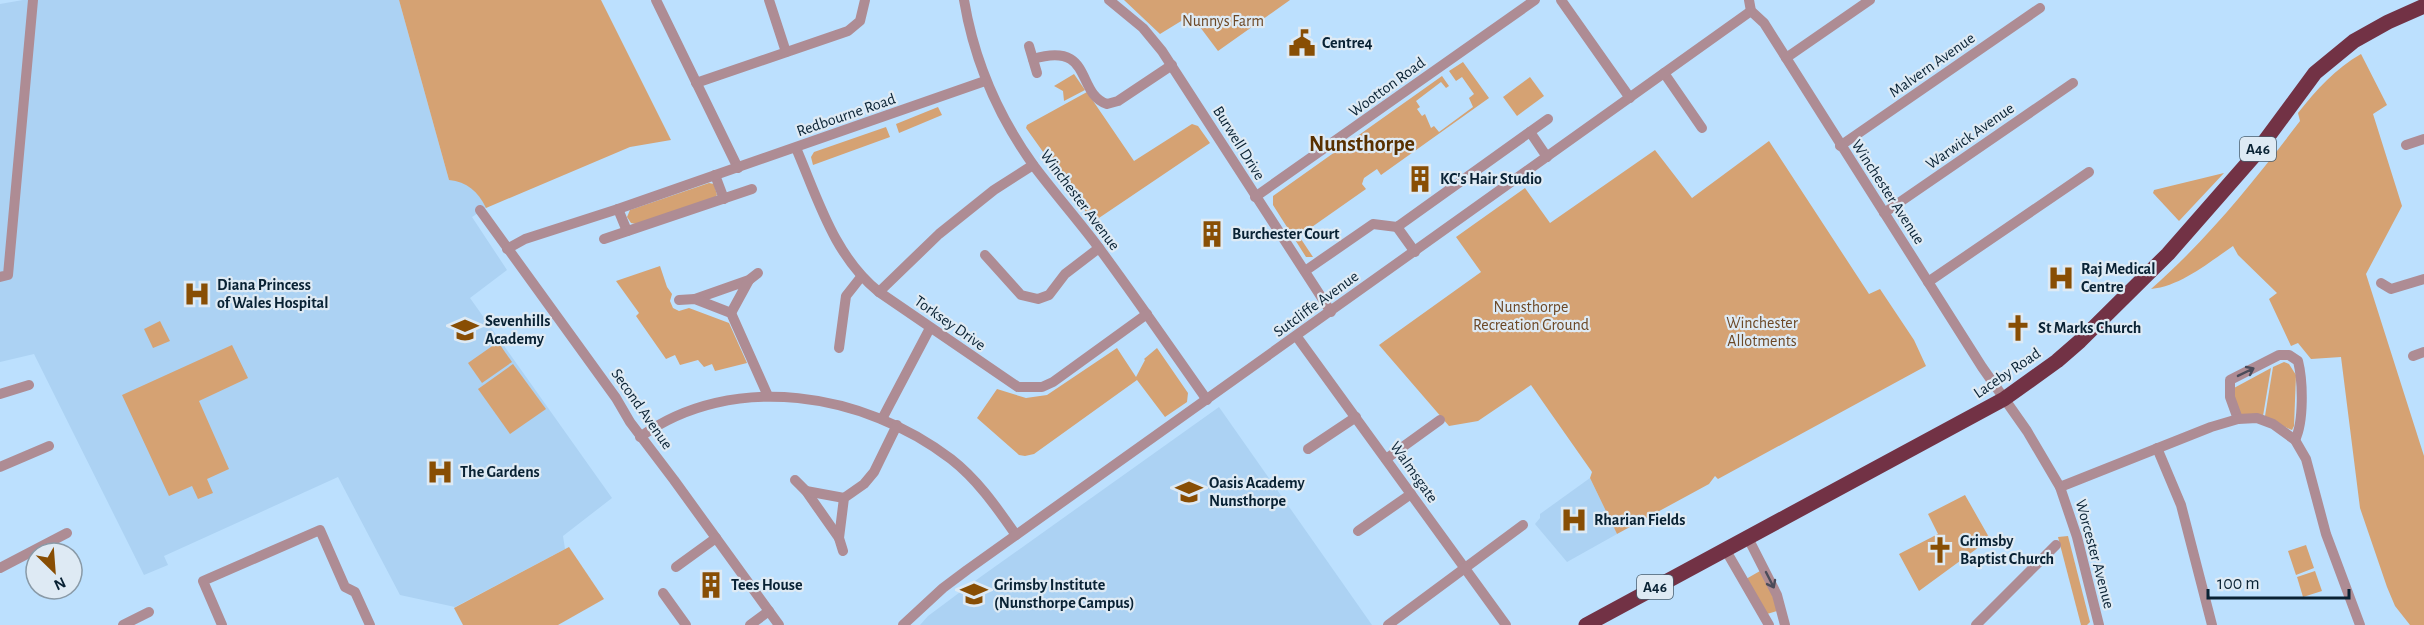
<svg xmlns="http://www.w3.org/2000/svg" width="2424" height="625" font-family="'Alegreya Sans',sans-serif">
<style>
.built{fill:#acd2f3}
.green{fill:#d5a273}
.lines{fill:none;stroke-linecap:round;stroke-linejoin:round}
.minor{stroke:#ae8c94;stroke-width:10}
.highway{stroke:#723245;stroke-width:15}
.oneway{stroke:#4b4c5a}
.labels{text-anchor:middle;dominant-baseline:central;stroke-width:4.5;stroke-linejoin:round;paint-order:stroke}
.shield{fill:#deeaf4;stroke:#495e6e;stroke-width:1.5}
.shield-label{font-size:15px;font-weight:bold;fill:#092234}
.park-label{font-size:16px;fill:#6c4826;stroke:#deeaf4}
.poi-label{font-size:16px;font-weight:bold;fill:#092234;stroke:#deeaf4;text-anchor:start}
.street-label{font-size:16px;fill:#092234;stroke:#deeaf4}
.district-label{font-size:22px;font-weight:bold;fill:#583000;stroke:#deeaf4}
</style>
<rect width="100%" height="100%" fill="#bce0fe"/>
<g class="built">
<polygon points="23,0 399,0 449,180 461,181 473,189 481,198 486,208 472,217 507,270 470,298 612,498 563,536 565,549 455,607 400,595 338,477 164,556 168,565 144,575 34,354 0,362 0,4"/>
<polygon points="1219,407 1372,625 920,625 928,616 979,578"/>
<polygon points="1590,478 1617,534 1567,562 1535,524 1540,518 1540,514"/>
</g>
<g class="green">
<path d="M399 0H601L671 140 630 147 486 208C478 191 467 182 449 180Z"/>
<polygon points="1124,0 1290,0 1218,51 1191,15 1160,34"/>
<path d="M2361 54 2387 105 2373 114 2402 206 2366 274 2424 456V625H2410L2395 606 2387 587 2360 508 2341 357 2311 359 2298 343 2291 346 2269 299 2277 293 2238 255 2233 246C2208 263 2181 286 2151 289 2207 240 2255 180 2300 121L2298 113C2317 89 2335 69 2361 54Z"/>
<polygon points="1463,62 1489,98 1381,175 1377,169 1364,178 1362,184 1366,189 1299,236 1313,257 1306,257 1273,205 1273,196 1442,76 1449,86 1446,88 1441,82 1416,101 1420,107 1417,109 1422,116 1425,114 1431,128 1434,126 1439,132 1473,107 1469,98 1474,94 1462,77 1456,81 1449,71"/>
<polygon points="1074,74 1085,90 1064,101 1063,91 1054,86"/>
<polygon points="1530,77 1544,96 1517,116 1503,97"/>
<polygon points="1087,92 1134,161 1192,124 1198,126 1210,143 1093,222 1026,128 1027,125"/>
<polygon points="938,107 942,115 899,133 896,124"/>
<polygon points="886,127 890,137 813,165 811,157 814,152"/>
<polygon points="1769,141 1869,294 1880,289 1914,340 1926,366 1718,479 1715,476 1709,484 1617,534 1590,478 1592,472 1531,385 1478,421 1449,426 1379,345 1481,272 1456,237 1525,188 1550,223 1655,150 1692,198"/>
<polygon points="2224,173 2179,221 2153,193 2154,190"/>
<polygon points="709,183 714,184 717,195 715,197 636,224 631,223 627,217 630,210"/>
<polygon points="660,266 667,287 672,294 670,301 673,308 679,311 689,308 729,323 747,363 715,371 712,364 704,367 698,360 680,365 675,355 666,359 636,316 639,313 616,281"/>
<polygon points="160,321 170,341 153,348 144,329"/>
<polygon points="498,342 512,362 482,383 468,363"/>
<polygon points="232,345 248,378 199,401 229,469 207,479 213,493 198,499 192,486 169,496 122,395"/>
<polygon points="1117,348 1136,377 1145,360 1144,359 1157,348 1188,393 1187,402 1165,417 1137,380 1034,454 1025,456 1019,455 977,418 997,389 1026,398 1047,395"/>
<polygon points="2284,362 2289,364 2296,375 2294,426 2292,430 2270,421 2265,416 2273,367"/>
<polygon points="513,364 546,409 510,434 478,389"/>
<polygon points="2271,368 2263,416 2240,414 2234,403 2234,388"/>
<polygon points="1965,495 1990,539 1919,591 1899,554 1938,534 1928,514"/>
<polygon points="2068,536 2090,622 2087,625 2081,625 2058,537"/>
<polygon points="2306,545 2314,568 2296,575 2288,551"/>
<polygon points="569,547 604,599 558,625 463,625 454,608"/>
<polygon points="1760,571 1771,590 1777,611 1767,614 1746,579"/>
<polygon points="2315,571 2322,591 2303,597 2297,577"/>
</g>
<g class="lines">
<g class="minor">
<polyline points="656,0 738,168"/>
<polyline points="769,0 786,52"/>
<path d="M964 0C974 60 998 116 1034 166 1055 194 1078 220 1099 248 1136 298 1171 349 1207 400"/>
<polyline points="1109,0 1143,28 1162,51 1331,312"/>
<polyline points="1561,0 1630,98"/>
<polyline points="1749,0 1751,11 1764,23 1982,367 2027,431 2060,487 2077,537 2099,625"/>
<polyline points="1029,46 1037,73"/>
<polyline points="1786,58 1870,0"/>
<path d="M1033 59C1094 41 1075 93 1107 104L1118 101 1172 65"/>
<polyline points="1664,73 1702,128"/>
<polyline points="696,83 848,31 860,21 865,0"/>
<polyline points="1530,132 1547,157"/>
<polyline points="2406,145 2424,139"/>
<polyline points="1840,146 2040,8"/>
<path d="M796 148C818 199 834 256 879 292L1018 387H1042L1053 382 1147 314"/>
<polyline points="715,175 724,199"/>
<polyline points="1255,197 1535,0"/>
<polyline points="618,209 627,231"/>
<polyline points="480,210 616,398 630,422 674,480 779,625"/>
<polyline points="1884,213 2073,83"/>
<polyline points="1397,227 1415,252"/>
<polyline points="604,239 752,189"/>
<polyline points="507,249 525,239 618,209 985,81"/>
<polyline points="985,255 1021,295 1038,299 1049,295 1065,274 1099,248"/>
<polyline points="1305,271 1373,224 1397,227 1548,119"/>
<polyline points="0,277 8,275 33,0"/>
<polyline points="1928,282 2089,172"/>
<polyline points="2381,283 2391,289 2424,279"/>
<polyline points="879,292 939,234 994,190 1033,165"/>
<polyline points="695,299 749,280 758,273"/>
<polyline points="679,300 695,299 731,313 768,396"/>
<polyline points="731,313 749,280"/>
<polyline points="1297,337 1506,625"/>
<polyline points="839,348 846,296 861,277"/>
<polyline points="2413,356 2424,352"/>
<polyline points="0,394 29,385"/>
<polyline points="882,419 930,328"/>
<path d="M2238 419 2230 397V380L2279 355H2289L2298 361C2303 381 2304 422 2295 440"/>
<path d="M640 437C733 370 865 393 951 459 978 480 997 508 1016 535"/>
<polyline points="2157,448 2181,505 2212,625"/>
<polyline points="1308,449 1356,417"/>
<polyline points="1386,459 1440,420"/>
<polyline points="0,467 49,446"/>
<polyline points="795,480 806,491 839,538"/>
<polyline points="2060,487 2211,427 2238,419 2257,418 2273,424 2295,440 2306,459 2326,534 2360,625"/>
<polyline points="806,491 844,498"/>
<polyline points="1358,531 1411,494"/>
<polyline points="1748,538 1777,595 1785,625"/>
<polyline points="1725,549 1769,625"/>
<polyline points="843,551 839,538 844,498 864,484 874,472 897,425"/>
<polyline points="676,567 716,538"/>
<polyline points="0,568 67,533"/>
<polyline points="663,593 686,625"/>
<polyline points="123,625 149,612"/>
<polyline points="222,625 203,581 320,530 345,587 355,592 370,625"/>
<polyline points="750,625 769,611"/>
<polyline points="903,625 943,588 967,570 1751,11"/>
<polyline points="1388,625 1523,525"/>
<polyline points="1976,625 2056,545"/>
</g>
<polyline class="highway" points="1586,625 2004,399 2057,361 2080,341 2168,254 2253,157 2315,73 2354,41 2388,22 2424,6"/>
</g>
<defs><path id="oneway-shaft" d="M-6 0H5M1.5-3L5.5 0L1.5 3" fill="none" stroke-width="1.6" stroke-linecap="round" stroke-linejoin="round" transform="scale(1.5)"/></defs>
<g class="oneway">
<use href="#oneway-shaft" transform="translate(2246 372) rotate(-26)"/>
<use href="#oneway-shaft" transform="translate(1770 580) rotate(63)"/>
</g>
<defs>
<symbol id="civic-bare" viewBox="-9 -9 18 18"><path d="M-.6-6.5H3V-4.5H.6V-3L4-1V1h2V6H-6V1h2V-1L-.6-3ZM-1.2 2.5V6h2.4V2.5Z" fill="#884e04" stroke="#deeaf4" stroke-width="2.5" paint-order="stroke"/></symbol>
<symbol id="building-bare" viewBox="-9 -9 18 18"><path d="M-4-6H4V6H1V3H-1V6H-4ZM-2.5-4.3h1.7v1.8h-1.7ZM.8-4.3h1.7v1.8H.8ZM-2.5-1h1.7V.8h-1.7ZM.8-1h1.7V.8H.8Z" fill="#884e04" stroke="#deeaf4" stroke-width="2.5" paint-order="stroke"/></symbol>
<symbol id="hospital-bare" viewBox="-9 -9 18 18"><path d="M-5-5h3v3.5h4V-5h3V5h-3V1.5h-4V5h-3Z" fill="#884e04" stroke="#deeaf4" stroke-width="2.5" paint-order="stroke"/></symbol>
<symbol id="church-bare" viewBox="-9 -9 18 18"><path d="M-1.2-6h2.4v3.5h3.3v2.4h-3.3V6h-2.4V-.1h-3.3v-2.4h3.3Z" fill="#884e04" stroke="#deeaf4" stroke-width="2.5" paint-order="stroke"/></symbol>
<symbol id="school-bare" viewBox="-9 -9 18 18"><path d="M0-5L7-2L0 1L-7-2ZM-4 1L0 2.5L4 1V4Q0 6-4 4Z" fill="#884e04" stroke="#deeaf4" stroke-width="2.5" paint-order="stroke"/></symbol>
<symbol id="university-bare" viewBox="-9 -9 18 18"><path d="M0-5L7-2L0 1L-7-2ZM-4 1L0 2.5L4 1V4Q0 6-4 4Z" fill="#884e04" stroke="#deeaf4" stroke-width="2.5" paint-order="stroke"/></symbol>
</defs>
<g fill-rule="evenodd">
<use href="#civic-bare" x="1283" y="24" width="38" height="38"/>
<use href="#building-bare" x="1401" y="160" width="38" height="38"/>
<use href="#building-bare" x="1193" y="215" width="38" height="38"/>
<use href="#hospital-bare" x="2042" y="259" width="38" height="38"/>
<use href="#hospital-bare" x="178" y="275" width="38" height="38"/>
<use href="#church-bare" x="1999" y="309" width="38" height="38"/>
<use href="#school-bare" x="446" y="311" width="38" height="38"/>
<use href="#hospital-bare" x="421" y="453" width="38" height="38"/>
<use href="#school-bare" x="1170" y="473" width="38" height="38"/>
<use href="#hospital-bare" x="1555" y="501" width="38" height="38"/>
<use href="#church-bare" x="1921" y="531" width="38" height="38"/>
<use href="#building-bare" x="692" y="566" width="38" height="38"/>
<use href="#university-bare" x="955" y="575" width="38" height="38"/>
</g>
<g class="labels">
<g class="shield">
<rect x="2240" y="137" width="36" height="24" rx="4.5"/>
<rect x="1637" y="575" width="36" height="24" rx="4.5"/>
</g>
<g class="shield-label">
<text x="2258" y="149">A46</text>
<text x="1655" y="587">A46</text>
</g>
<g class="park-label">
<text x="1223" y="21">Nunnys Farm</text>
<text x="1531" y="307">Nunsthorpe<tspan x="1531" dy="18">Recreation Ground</tspan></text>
<text x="1762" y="323">Winchester<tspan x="1762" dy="18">Allotments</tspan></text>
</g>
<g class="poi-label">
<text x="1322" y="43">Centre4</text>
<text x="1440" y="179">KC's Hair Studio</text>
<text x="1232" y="234">Burchester Court</text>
<text x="2081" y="269">Raj Medical<tspan x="2081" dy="18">Centre</tspan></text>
<text x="217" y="285">Diana Princess<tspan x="217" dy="18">of Wales Hospital</tspan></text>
<text x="485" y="321">Sevenhills<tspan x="485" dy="18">Academy</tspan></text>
<text x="2038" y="328">St Marks Church</text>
<text x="460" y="472">The Gardens</text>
<text x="1209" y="483">Oasis Academy<tspan x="1209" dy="18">Nunsthorpe</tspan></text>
<text x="1594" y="520">Rharian Fields</text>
<text x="1960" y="541">Grimsby<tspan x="1960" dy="18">Baptist Church</tspan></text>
<text x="731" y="585">Tees House</text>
<text x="994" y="585">Grimsby Institute<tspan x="994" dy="18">(Nunsthorpe Campus)</tspan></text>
</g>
<g class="street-label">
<text transform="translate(1932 65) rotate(-35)">Malvern Avenue</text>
<text transform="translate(1387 87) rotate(-36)">Wootton Road</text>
<text transform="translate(846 115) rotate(-19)">Redbourne Road</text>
<text transform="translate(1970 136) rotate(-35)">Warwick Avenue</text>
<text transform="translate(1239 143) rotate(58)">Burwell Drive</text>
<text transform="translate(1888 192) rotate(57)">Winchester Avenue</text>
<text transform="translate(1080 200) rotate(53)">Winchester Avenue</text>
<text transform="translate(1316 304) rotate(-36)">Sutcliffe Avenue</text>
<text transform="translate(950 323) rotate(35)">Torksey Drive</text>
<text transform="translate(2007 373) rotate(-34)">Laceby Road</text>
<text transform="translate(642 409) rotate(55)">Second Avenue</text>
<text transform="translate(1414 472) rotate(55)">Walmsgate</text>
<text transform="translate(2095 554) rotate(75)">Worcester Avenue</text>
</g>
<g class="district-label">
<text x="1362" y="144">Nunsthorpe</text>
</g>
</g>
<g transform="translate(54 571) rotate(155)"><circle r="28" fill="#deeaf4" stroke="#899aa7" stroke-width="1.5"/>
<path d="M0-4.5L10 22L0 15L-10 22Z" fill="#884e04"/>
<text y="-9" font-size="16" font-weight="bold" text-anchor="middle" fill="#092234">N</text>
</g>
<path d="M2208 589v9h141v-9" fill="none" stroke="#092234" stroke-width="3"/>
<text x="2217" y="589" font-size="18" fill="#092234" stroke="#deeaf4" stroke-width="4.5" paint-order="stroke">100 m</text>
</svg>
